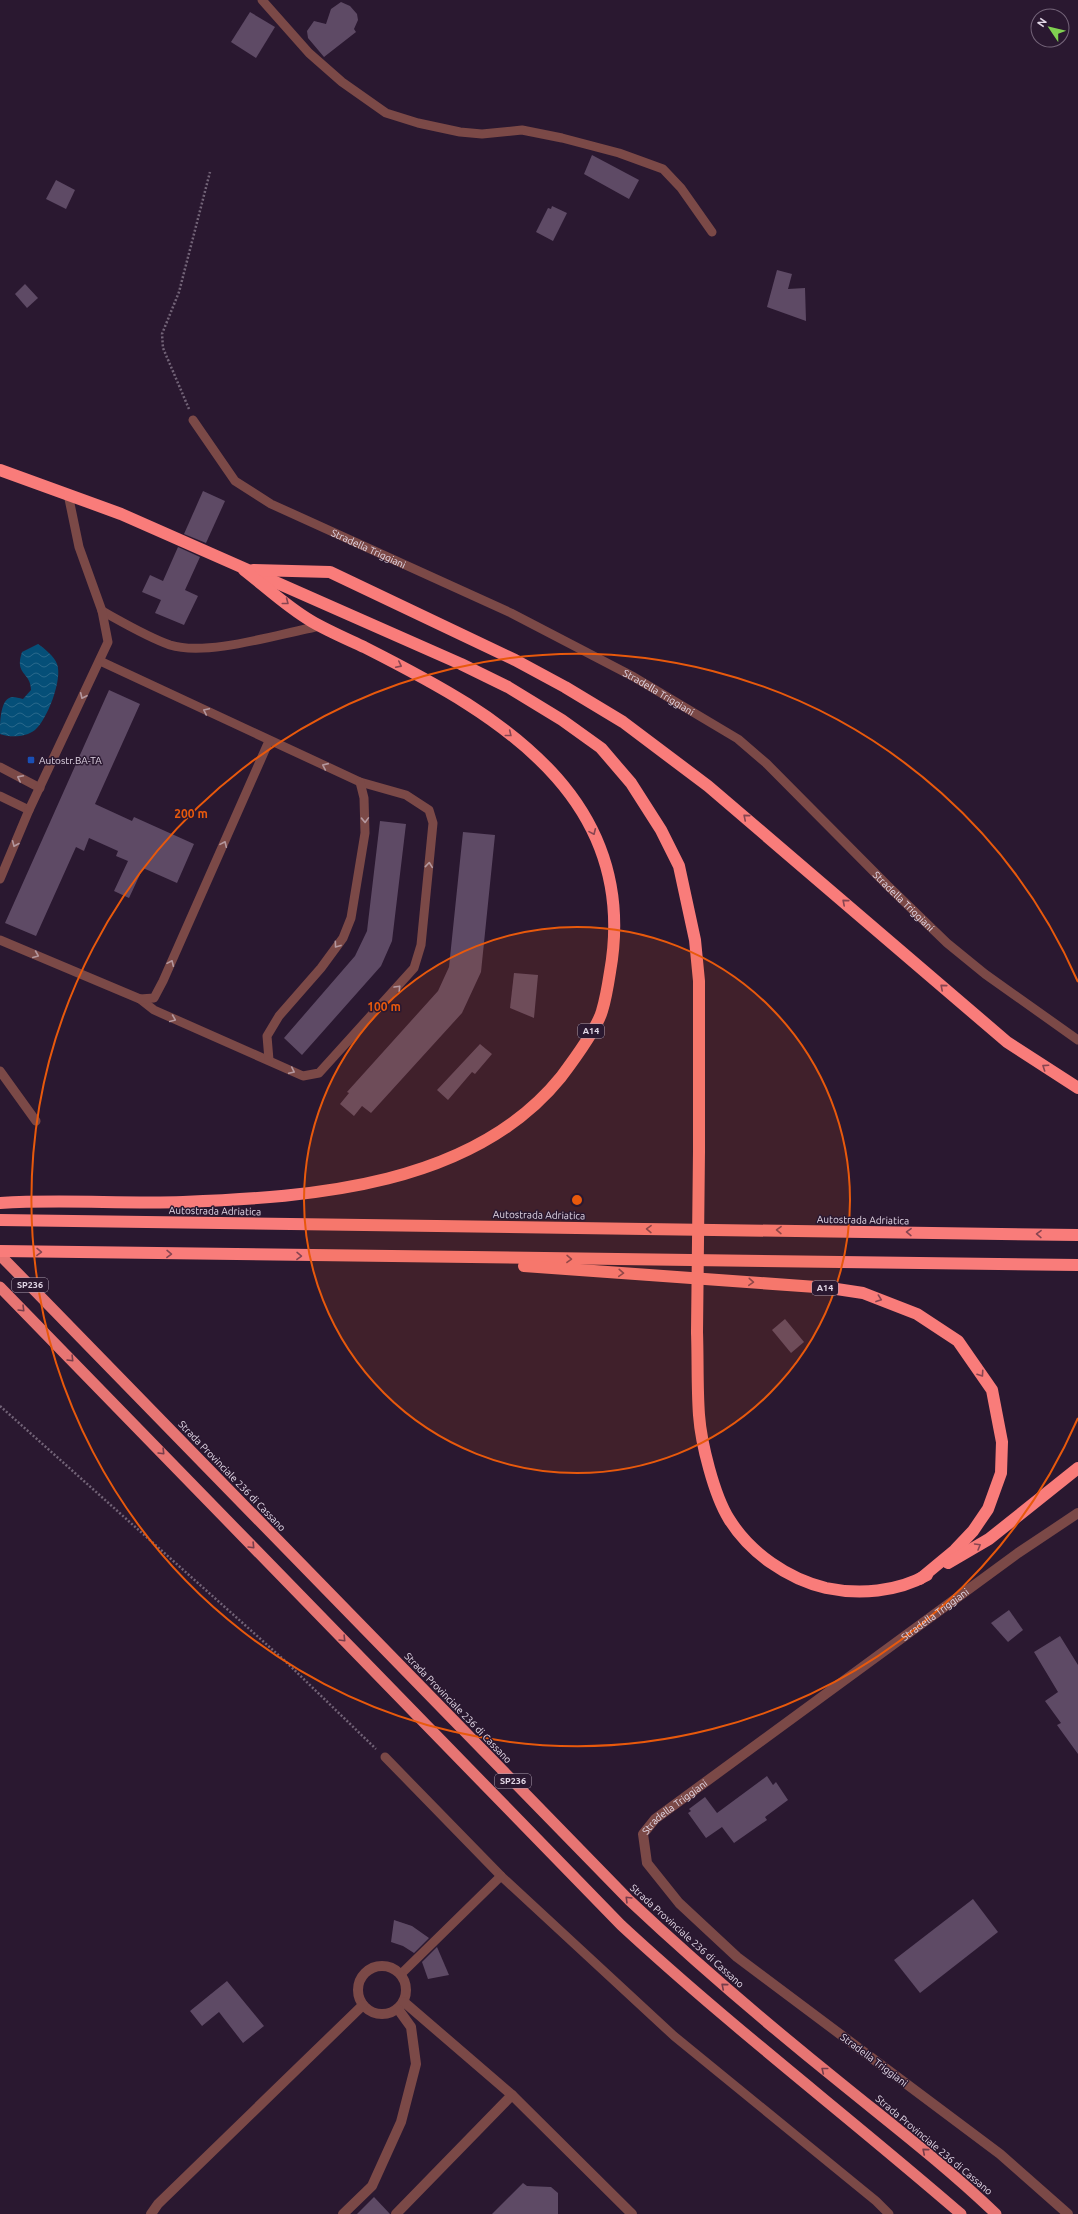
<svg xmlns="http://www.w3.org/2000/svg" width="1078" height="2214" font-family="Ubuntu,sans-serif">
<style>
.water{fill:url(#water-waves)}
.building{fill:#5e4a65}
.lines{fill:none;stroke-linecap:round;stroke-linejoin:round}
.path{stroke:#726377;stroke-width:2.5;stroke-dasharray:2 2;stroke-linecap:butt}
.service{stroke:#7b4947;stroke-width:9}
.minor{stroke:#7b4947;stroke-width:10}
.trunk{stroke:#e77573;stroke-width:11}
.motorway{stroke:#f97c7a;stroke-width:12}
.motorway-bridge{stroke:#f97c7a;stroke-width:12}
.oneway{stroke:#874551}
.oneway2{stroke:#b4979e}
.oneway3{stroke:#763d4b}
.ring{fill:none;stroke:#e8590c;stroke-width:2}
.transit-dot{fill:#1a4fb4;stroke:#2a1830;stroke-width:1.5}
.labels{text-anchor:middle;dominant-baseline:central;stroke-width:3;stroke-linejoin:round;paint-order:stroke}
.shield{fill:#2a1830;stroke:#ab9eaf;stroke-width:1}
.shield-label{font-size:9px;font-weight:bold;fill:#e2d7e6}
.street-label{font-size:10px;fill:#e2d7e6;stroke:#2a1830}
.poi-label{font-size:10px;fill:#e2d7e6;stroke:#2a1830;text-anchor:start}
.centre{fill:#e8590c;stroke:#2a1830;stroke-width:2}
.ring-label{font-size:12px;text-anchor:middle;font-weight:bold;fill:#e8590c;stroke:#2a1830;stroke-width:3;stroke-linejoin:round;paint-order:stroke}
</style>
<defs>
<pattern id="water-waves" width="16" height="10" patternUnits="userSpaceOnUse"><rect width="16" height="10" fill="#054f78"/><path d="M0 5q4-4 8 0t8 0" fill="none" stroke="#29688b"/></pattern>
</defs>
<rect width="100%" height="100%" fill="#2a1830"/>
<path class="water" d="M38 644C45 649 54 656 57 664 63 679 47 720 35 730 26 737 11 738 0 734 0 723 0 697 13 697 16 697 19 698 23 699L31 690C31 672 14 675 22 652Z"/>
<g class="building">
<polygon points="341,2 350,6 357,14 358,20 354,29 356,32 324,57 308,38 307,31 314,21 326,24 331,9"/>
<polygon points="250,12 275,27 256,58 231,42"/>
<polygon points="592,155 639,180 629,199 584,174"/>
<polygon points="56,180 75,190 66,209 46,199"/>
<polygon points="552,206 567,213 553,241 536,232 548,208 551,209"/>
<polygon points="777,270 792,274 788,289 805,288 806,321 767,307"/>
<polygon points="25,284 38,298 27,308 15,294"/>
<polygon points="203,491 225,501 206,543 184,534"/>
<polygon points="178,547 200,557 185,590 198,596 184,625 155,613 161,600 142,592 150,575 163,581"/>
<polygon points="109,690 140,704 95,804 132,821 134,817 194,844 177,883 143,868 129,898 114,891 128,861 116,856 118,851 89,838 84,851 76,847 36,936 5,923"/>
<polygon points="380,821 406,824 392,941 381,966 302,1055 284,1038 355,956 367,931"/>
<polygon points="463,832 495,835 481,972 462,1013 371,1113 362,1106 354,1116 340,1104 349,1093 347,1092 438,991 449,967"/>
<polygon points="514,973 538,975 534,1018 510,1008"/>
<polygon points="480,1044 492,1054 475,1074 472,1072 448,1100 437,1090"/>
<polygon points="785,1319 804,1342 791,1353 772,1330"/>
<polygon points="1009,1610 1023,1630 1008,1642 991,1623"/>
<polygon points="1060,1636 1078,1665 1078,1754 1057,1725 1061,1723 1045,1701 1058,1692 1034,1652"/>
<polygon points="767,1776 773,1785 776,1782 788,1800 765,1817 767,1820 734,1843 722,1827 706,1838 688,1813 691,1811 689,1809 705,1797 717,1813"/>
<polygon points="973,1899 998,1932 920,1993 894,1960"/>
<polygon points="394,1920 412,1926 429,1938 414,1953 403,1946 391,1942"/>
<polygon points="437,1947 449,1975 428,1979 422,1962"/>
<polygon points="227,1981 264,2026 243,2043 219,2012 202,2026 190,2011"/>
<polygon points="523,2183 527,2186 551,2187 558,2193 558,2214 492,2214"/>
<polygon points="374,2197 390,2214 357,2214"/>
</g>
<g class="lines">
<g class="path">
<polyline points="189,409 163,348 162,334 179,292 210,172"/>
<polyline points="0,1406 284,1660 376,1749"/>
</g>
<g class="service">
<polyline points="262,0 309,53 342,82 386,113 418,123 460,132 482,134 522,130 562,138 619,153 663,169 681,188 712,232"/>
<path id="s1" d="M193 420 235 481 271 504 511 613 634 677 738 739 767 764 888 886 947 943 985 974 1078 1040"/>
<path d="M102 611C124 623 147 637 170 645 208 657 281 633 321 626"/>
<polyline points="0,767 40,788"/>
<polyline points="0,796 29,810"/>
<polyline points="0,879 29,810 108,642 102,611 79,547 68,494"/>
<polyline points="0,940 140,999 154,1010 303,1076 319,1073 414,968 421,945 433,823 429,810 406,795 360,782 100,661"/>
<polyline points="140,999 154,998 163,981 269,741"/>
<polyline points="269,1060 267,1036 279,1016 321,968 343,938 351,918 365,833 364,798 360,782"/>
<polyline points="0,1071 36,1121"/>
<polyline points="385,1757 501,1876 674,2036 876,2201 889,2214"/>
<polyline points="401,1974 501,1876"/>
</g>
<g class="minor">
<circle cx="382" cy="1990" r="24"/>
<polyline points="404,2002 512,2095"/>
<polyline points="151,2214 158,2204 363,2005"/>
<polyline points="343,2214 372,2186 401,2122 416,2064 411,2027 398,2009"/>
<polyline points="396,2214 512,2095 632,2214"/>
<path id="s2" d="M1068 2214 1000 2154 737 1957 679 1903 647 1863 643 1834 655 1819 1018 1553 1078 1513"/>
</g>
<g class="trunk">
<path d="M0 1255 629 1900C696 1963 765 2022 837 2080 891 2124 946 2166 996 2214"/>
<path d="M0 1287 621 1925C730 2026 848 2116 961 2214"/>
</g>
<g class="motorway">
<polyline points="0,470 121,514 461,664 508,687 562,720 601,748 631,783 661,830 679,866 695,940 699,981 699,1151"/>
<polyline points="253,570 330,572 515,660 565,687 623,722 708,786 1007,1042 1078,1088"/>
<path d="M0 1203C61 1199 122 1204 183 1202 313 1197 473 1186 561 1077 573 1061 597 1029 602 1011 606 998 608 985 610 972 623 899 607 835 557 778 506 720 433 682 364 647 347 639 328 631 311 621 287 607 266 587 244 570"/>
<polyline points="0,1220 1078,1235"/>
<polyline points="0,1251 1078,1265"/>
<polyline points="524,1266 830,1288 863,1293 917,1314 958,1341 992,1390 1002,1442 1001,1473 988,1509 973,1531 955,1550 920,1579"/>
<path d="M697 1332C698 1360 697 1387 699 1415 701 1443 714 1495 729 1519 750 1553 788 1579 826 1588 859 1595 897 1592 927 1575"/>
<polyline points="948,1563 989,1539 1078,1468"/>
</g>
<polyline class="motorway-bridge" points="697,1332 699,1151"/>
</g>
<defs><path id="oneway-chevron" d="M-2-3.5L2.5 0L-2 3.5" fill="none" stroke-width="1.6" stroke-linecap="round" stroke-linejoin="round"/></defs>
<g class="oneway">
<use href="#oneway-chevron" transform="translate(286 602) rotate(38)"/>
<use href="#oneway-chevron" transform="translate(399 665) rotate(27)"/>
<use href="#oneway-chevron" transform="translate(509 734) rotate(39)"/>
<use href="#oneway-chevron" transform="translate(746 817) rotate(-140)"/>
<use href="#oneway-chevron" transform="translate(593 832) rotate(66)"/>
<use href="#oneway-chevron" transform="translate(845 902) rotate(-139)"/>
<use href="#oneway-chevron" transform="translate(943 987) rotate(-139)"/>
<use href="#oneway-chevron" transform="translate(1045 1067) rotate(-146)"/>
<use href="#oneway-chevron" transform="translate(649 1229) rotate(-179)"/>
<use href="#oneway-chevron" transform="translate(779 1230) rotate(-179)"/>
<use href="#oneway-chevron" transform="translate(909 1232) rotate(-179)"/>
<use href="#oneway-chevron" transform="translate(1039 1234) rotate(-179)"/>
<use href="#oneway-chevron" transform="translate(39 1252) rotate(1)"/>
<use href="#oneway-chevron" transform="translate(169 1254) rotate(1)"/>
<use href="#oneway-chevron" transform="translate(299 1256) rotate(1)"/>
<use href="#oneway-chevron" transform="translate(569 1259) rotate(1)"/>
<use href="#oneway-chevron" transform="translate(621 1273) rotate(4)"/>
<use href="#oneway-chevron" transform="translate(751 1282) rotate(4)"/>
<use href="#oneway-chevron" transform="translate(879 1299) rotate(20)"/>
<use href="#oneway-chevron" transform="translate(981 1374) rotate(56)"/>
<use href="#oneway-chevron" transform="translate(978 1546) rotate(-30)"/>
</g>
<g class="oneway2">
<use href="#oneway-chevron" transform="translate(83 696) rotate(115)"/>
<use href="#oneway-chevron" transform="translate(206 711) rotate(-155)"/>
<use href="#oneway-chevron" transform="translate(325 766) rotate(-156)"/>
<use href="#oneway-chevron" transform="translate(20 778) rotate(-153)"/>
<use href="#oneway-chevron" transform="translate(365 820) rotate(88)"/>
<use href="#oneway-chevron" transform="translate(15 844) rotate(113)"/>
<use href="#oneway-chevron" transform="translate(224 844) rotate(-66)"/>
<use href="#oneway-chevron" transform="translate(429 865) rotate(-84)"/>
<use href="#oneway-chevron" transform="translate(337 945) rotate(126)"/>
<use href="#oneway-chevron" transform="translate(36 955) rotate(23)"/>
<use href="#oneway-chevron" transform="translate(171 963) rotate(-66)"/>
<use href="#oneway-chevron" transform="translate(398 988) rotate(-47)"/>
<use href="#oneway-chevron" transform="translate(173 1019) rotate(23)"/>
<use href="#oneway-chevron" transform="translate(292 1071) rotate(25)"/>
</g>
<g class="oneway3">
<use href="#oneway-chevron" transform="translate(22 1309) rotate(45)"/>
<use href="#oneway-chevron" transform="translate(71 1359) rotate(46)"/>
<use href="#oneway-chevron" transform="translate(162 1452) rotate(46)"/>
<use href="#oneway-chevron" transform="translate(252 1546) rotate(46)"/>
<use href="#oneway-chevron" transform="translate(343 1639) rotate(46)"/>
<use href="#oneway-chevron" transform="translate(628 1899) rotate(-135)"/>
<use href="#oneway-chevron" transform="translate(724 1986) rotate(-140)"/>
<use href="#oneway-chevron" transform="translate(824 2070) rotate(-141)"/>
<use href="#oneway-chevron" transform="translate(925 2151) rotate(-140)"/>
</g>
<circle cx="577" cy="1200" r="273" fill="#e8590c" fill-opacity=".12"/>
<g class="ring">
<circle cx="577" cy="1200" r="273"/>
<path d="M1078 1418A546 546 0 1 1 1078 982"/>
</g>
<rect class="transit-dot" x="27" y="756" width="8" height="8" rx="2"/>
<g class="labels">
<g class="shield">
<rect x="578" y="1024" width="26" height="14" rx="3"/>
<rect x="12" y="1278" width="36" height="14" rx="3"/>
<rect x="812" y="1281" width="26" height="14" rx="3"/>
<rect x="495" y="1774" width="36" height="14" rx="3"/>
</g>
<g class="shield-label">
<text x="591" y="1031">A14</text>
<text x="30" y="1285">SP236</text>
<text x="825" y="1288">A14</text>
<text x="513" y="1781">SP236</text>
</g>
<g class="street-label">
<text stroke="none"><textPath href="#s1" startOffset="224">Stradella Triggiani</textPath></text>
<text stroke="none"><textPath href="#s1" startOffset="548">Stradella Triggiani</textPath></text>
<text stroke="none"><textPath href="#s1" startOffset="872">Stradella Triggiani</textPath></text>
<text transform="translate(215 1211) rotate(1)">Autostrada Adriatica</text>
<text transform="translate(539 1215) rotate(1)">Autostrada Adriatica</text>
<text transform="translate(863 1220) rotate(1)">Autostrada Adriatica</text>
<text transform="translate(232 1476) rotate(46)">Strada Provinciale 236 di Cassano</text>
<text stroke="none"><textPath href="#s2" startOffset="945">Stradella Triggiani</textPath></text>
<text transform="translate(458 1708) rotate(46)">Strada Provinciale 236 di Cassano</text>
<text stroke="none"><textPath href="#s2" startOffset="621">Stradella Triggiani</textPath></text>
<text transform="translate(687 1936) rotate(42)">Strada Provinciale 236 di Cassano</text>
<text transform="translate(874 2060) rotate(37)">Stradella Triggiani</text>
<text transform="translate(934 2145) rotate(40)">Strada Provinciale 236 di Cassano</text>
</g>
<g class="poi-label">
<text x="39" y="760">Autostr.BA-TA</text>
</g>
</g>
<circle cx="577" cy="1200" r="6" class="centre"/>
<g class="ring-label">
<text x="191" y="818">200 m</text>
<text x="384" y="1011">100 m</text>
</g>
<g transform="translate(1050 28) rotate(305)"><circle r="19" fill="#2a1830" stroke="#746479"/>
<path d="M0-3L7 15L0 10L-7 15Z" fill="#80d051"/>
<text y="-6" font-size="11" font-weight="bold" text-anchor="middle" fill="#e2d7e6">N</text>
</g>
</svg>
